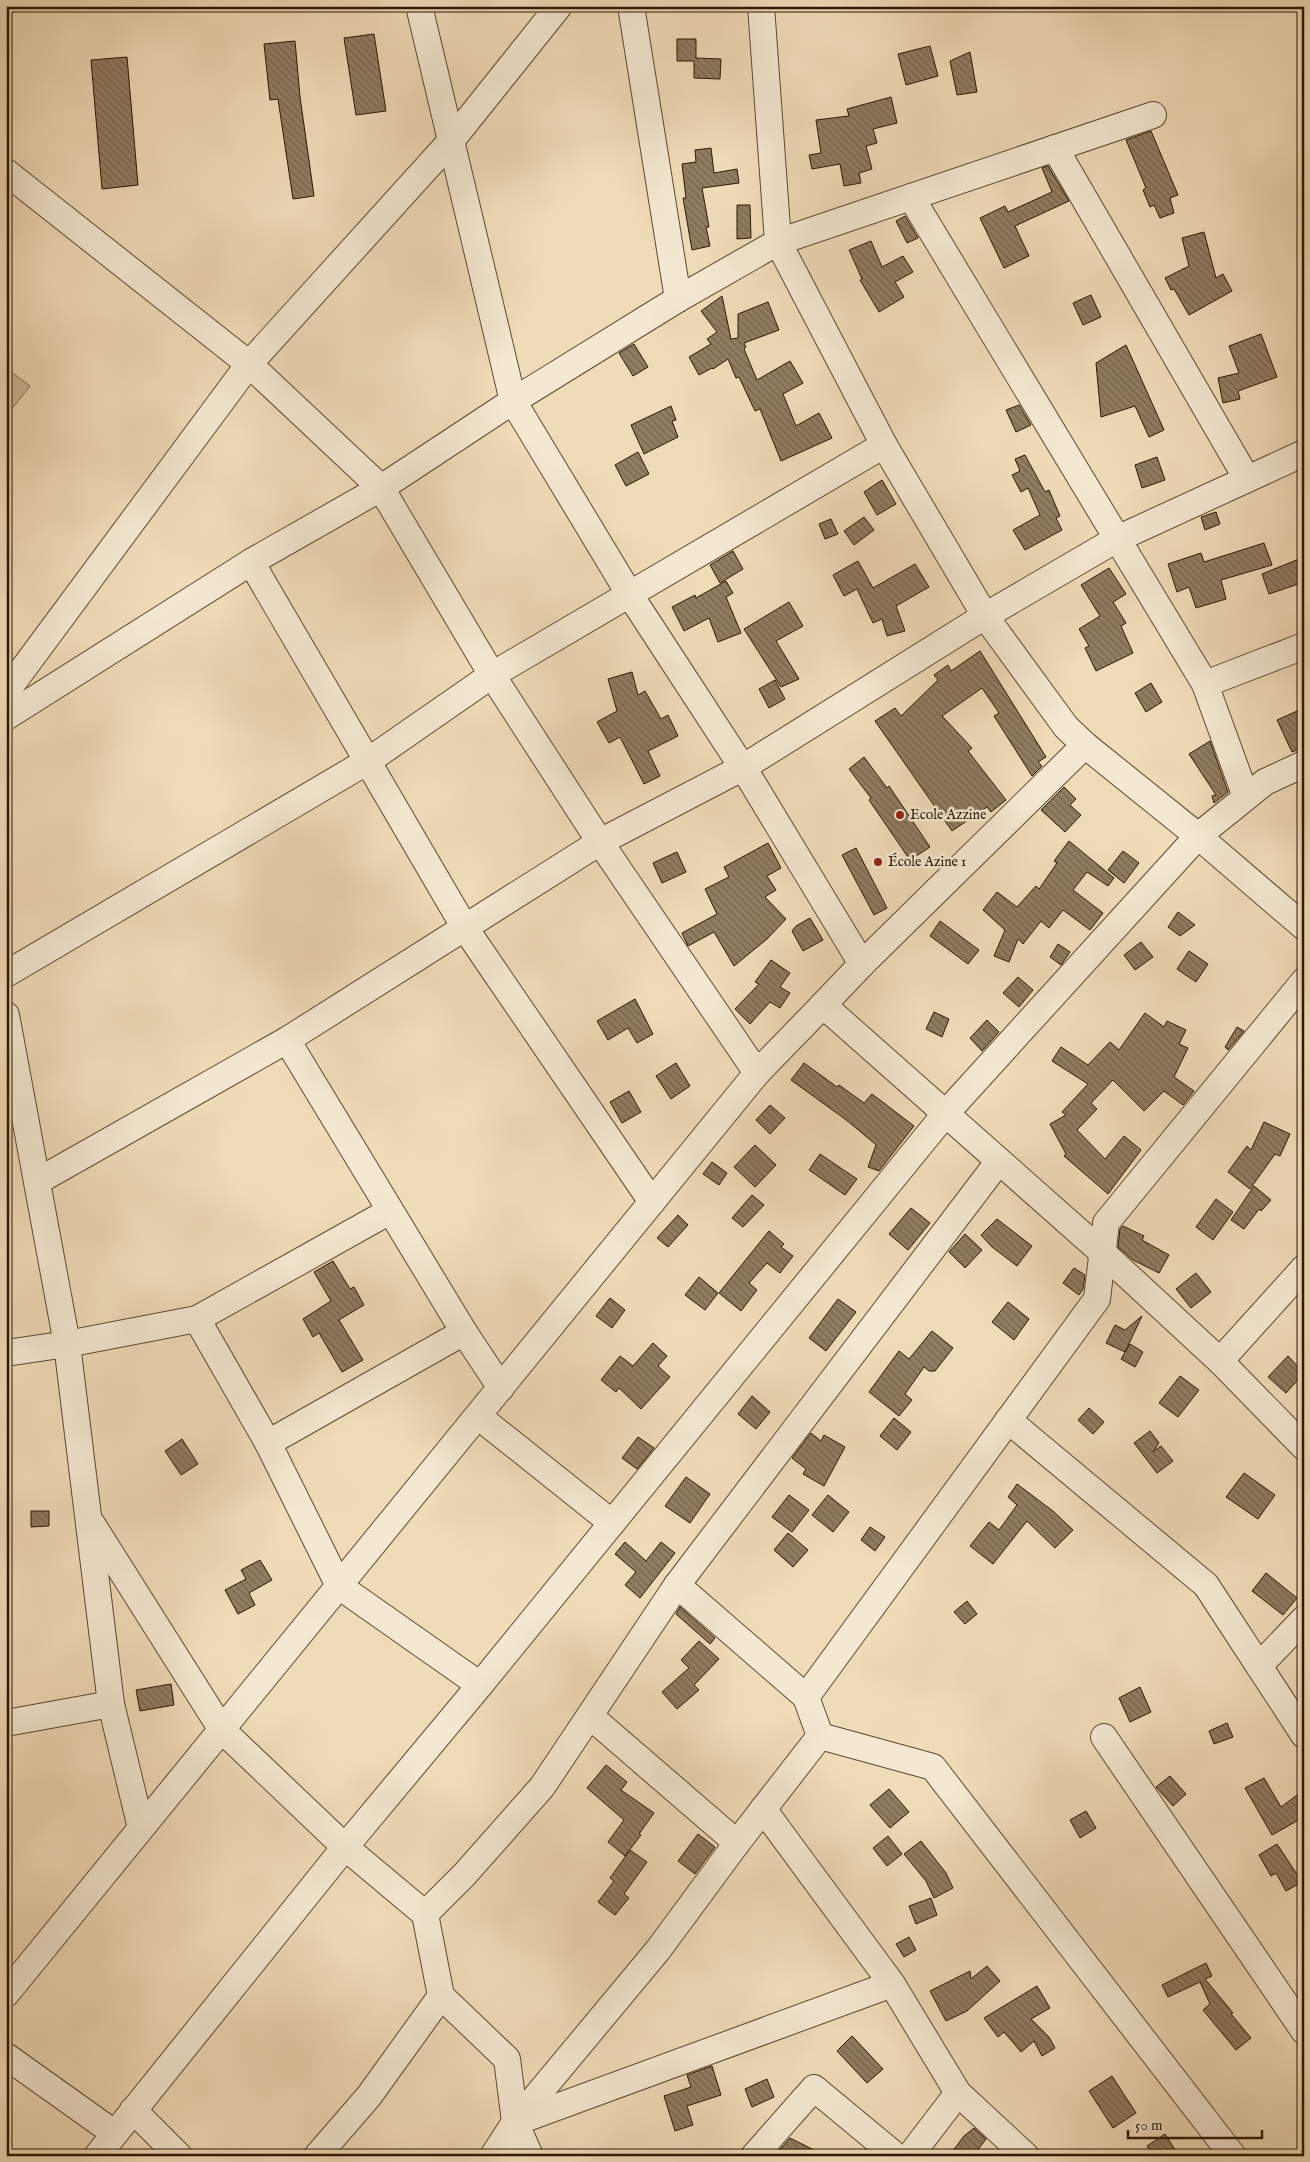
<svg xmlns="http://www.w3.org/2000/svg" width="1310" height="2162" font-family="'IM FELL English',serif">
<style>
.pitch{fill:#cfba9a;stroke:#7d694e}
.building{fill:url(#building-back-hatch);stroke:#2b1802}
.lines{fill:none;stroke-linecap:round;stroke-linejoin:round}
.minor-casing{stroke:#5c4930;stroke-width:28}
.minor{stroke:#f5e8d2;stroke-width:26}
.poi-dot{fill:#8f2418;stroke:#f5e8d2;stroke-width:2}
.labels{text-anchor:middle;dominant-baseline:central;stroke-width:5;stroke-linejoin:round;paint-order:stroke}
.poi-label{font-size:14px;fill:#2b1802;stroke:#f5e8d2;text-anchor:start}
</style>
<defs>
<pattern id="building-back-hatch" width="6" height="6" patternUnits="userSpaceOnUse" patternTransform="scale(1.25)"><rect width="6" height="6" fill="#917d61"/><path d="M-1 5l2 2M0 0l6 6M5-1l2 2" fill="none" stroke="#77654e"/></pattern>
</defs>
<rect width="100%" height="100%" fill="#f0dbb9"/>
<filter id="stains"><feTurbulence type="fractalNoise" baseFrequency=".004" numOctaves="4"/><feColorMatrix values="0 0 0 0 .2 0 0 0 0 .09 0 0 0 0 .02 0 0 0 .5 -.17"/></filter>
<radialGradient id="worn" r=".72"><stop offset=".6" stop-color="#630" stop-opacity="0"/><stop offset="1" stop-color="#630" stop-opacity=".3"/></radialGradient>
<polygon class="pitch" points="6,368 30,386 6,416"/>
<g class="building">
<polygon points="374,34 386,111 356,115 344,38"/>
<polygon points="677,39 696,39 696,58 721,59 720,79 694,78 694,61 677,61"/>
<polygon points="295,41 300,97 314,196 293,199 278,99 270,100 264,44"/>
<polygon points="930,46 938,76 906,85 898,54"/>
<polygon points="970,52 977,92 957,95 950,61"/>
<polygon points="127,57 138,185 102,189 91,60"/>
<polygon points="891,97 897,123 873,129 877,143 866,146 872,169 859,173 861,183 844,186 840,164 812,169 809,155 821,153 816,120 849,116 847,109"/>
<polygon points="1151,131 1178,195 1170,198 1174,213 1160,218 1154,205 1150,207 1143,190 1146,188 1126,140"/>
<polygon points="711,148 714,173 737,169 739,183 702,188 709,227 706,227 710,246 692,250 683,198 686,198 682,164 696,162 695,150"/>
<polygon points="1048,166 1069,201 1015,226 1029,256 1004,268 980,218 1005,206 1008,212 1052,192 1042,168"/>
<polygon points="737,205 750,205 751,238 737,239"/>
<polygon points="905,216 918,238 907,243 896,221"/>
<polygon points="1204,232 1216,278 1223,274 1232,291 1189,315 1174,289 1171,290 1165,278 1189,266 1182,238"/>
<polygon points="871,241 882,267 903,256 913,272 895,282 904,297 879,312 860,280 862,279 849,250"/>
<polygon points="1091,295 1101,317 1083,325 1073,303"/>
<polygon points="722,296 731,339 738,338 738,314 768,302 779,330 744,343 746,347 744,349 757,380 790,361 803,383 783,394 796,426 819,413 832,438 781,461 760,409 755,411 739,377 736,378 728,359 713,369 712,368 699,375 689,357 711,344 707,339 717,332 701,311"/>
<polygon points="1261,334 1277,377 1238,391 1240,399 1223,403 1218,378 1239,373 1229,346"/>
<polygon points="634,344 648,367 633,376 619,353"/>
<polygon points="1126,345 1164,430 1149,437 1135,406 1101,417 1096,363"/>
<polygon points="1019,405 1031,425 1016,432 1006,410"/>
<polygon points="671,406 676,420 672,421 678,437 644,454 631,425"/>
<polygon points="638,452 649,474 626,486 615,465"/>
<polygon points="1025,455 1045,492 1049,490 1060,516 1056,518 1062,530 1025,550 1013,530 1040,515 1028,488 1021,492 1012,475 1020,471 1015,459"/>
<polygon points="1157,457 1165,480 1142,488 1135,465"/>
<polygon points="882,480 896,504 877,515 864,492"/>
<polygon points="1216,512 1220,524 1205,530 1201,517"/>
<polygon points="864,517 874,530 854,545 844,531"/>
<polygon points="831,519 838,534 825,539 819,524"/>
<polygon points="1264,543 1272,565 1221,580 1226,599 1196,608 1189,587 1177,592 1168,564 1201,553 1204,562"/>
<polygon points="733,551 743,569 720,583 710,565"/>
<polygon points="1299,559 1304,571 1304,582 1269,594 1262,574"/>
<polygon points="858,561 873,588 915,564 929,587 896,606 905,631 887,636 882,619 873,623 857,589 844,596 833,575"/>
<polygon points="1109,568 1126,594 1113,602 1126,623 1121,626 1133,653 1096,671 1085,648 1089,646 1079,629 1100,616 1081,585"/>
<polygon points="726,581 733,593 726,597 741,633 718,642 709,618 684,631 672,607 695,595 696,598"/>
<polygon points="789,602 803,626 776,641 799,679 781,687 744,629"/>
<polygon points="980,651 1046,757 1038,762 1042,766 1032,776 994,716 999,713 982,688 942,716 972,748 968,751 1006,800 991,812 987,807 952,831 875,721 895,708 901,716 938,680 934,675 948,665 951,671"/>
<polygon points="632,672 638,695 645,691 661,719 668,715 678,736 648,751 660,776 644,784 620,737 609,743 597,722 617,711 608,679"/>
<polygon points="775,680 785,699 769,708 759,689"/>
<polygon points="1151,683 1162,702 1146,712 1135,693"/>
<polygon points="1304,708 1304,747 1292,752 1277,720"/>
<polygon points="1210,741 1228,792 1214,803 1212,796 1216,795 1189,754"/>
<polygon points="864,757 887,788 889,786 930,847 910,860 869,800 871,798 849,769"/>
<polygon points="1064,787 1076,799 1070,805 1081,815 1065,832 1041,810"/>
<polygon points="1069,841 1114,878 1108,886 1087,872 1073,890 1103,913 1090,930 1063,910 1049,928 1041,921 1023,944 1018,939 1009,962 994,956 1005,930 983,910 997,892 1017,907 1036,886 1039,889 1057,863 1054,861"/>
<polygon points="768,843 781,868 767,876 776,890 765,897 786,919 767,939 734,966 714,932 688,946 682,933 717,914 705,889 729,877 724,867"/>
<polygon points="856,848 887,908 874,915 842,855"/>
<polygon points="1123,851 1139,863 1124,883 1108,870"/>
<polygon points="677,852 686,872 662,883 653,863"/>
<polygon points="1178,912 1195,925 1180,936 1168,927"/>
<polygon points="810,918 823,940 803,951 792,931 796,926"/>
<polygon points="940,921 979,950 968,964 930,936"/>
<polygon points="1141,942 1153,957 1135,970 1124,955"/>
<polygon points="1058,944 1070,952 1061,965 1050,957"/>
<polygon points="1189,951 1208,964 1196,982 1177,969"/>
<polygon points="771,960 790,973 780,987 790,993 780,1008 770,1002 750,1024 735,1009 759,984 755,982"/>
<polygon points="1018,977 1033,990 1019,1007 1003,993"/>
<polygon points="635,999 653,1034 637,1043 628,1028 608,1040 597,1021"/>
<polygon points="934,1012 949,1019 942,1037 926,1029"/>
<polygon points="1145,1013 1164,1027 1167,1021 1186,1030 1179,1044 1188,1048 1174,1077 1194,1091 1183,1105 1164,1091 1144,1111 1113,1080 1091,1103 1097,1109 1077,1130 1105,1159 1124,1136 1141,1150 1108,1194 1064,1156 1066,1154 1050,1124 1066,1115 1062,1112 1088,1084 1052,1061 1061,1047 1088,1065 1110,1042 1119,1050"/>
<polygon points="987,1020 999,1032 982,1051 970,1038"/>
<polygon points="1237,1027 1244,1031 1228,1050 1225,1047"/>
<polygon points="676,1063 690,1086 671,1099 656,1076"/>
<polygon points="804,1063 837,1087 839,1085 864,1103 872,1094 914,1126 879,1171 868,1167 876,1145 874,1143 845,1119 791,1080"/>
<polygon points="629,1091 641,1112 622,1123 610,1102"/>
<polygon points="770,1105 785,1118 770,1134 756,1120"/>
<polygon points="1264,1122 1290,1134 1280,1156 1275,1154 1250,1189 1228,1172 1247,1146 1251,1150"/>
<polygon points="755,1145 776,1165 755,1187 734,1167"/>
<polygon points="820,1154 857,1179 845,1195 809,1170"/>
<polygon points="712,1162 727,1173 719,1185 703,1174"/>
<polygon points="1254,1186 1271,1200 1261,1211 1259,1209 1244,1229 1231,1220"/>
<polygon points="752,1195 764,1205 743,1227 732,1218"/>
<polygon points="1216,1199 1233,1212 1213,1240 1196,1227"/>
<polygon points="911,1208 930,1223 908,1250 889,1234"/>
<polygon points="678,1215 688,1225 668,1247 657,1238"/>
<polygon points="997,1219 1032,1246 1017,1266 992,1247 981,1235"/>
<polygon points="1123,1226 1144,1236 1142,1240 1169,1255 1159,1273 1133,1260 1118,1247 1120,1229"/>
<polygon points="769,1231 784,1244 781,1247 793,1256 780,1273 767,1263 749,1283 757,1290 741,1311 719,1293"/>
<polygon points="965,1234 982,1250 965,1268 949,1252"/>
<polygon points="333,1261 350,1289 354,1287 364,1305 339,1320 363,1360 342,1372 319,1333 313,1337 303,1319 331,1301 314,1272"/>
<polygon points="1074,1268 1085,1275 1083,1289 1079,1295 1063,1283"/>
<polygon points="1196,1273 1211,1292 1191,1308 1176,1289"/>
<polygon points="699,1277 718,1293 705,1310 685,1295"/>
<polygon points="610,1298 625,1310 612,1328 596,1316"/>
<polygon points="838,1299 856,1312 826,1351 809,1338"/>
<polygon points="1008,1302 1029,1319 1014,1340 992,1322"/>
<polygon points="1142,1316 1125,1352 1106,1343 1115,1325 1125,1330"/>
<polygon points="932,1331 953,1348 935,1371 929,1371 924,1367 905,1394 912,1400 899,1416 869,1392 899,1351 909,1359"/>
<polygon points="653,1343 667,1356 658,1366 670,1377 641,1409 619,1388 616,1392 601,1380 620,1356 633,1366"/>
<polygon points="1130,1344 1143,1352 1135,1367 1121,1359"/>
<polygon points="1288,1356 1304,1373 1286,1393 1268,1377"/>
<polygon points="1180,1376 1199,1390 1178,1417 1159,1403"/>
<polygon points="752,1396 770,1412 756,1429 738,1414"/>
<polygon points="1089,1408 1104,1422 1093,1434 1078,1420"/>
<polygon points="894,1418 911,1432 897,1450 880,1436"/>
<polygon points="1150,1431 1159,1443 1153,1452 1161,1446 1173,1461 1157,1473 1134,1443"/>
<polygon points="811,1433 821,1441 824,1435 845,1447 824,1486 803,1474 806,1469 792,1458"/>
<polygon points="638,1437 654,1448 637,1469 622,1458"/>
<polygon points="182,1439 198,1464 181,1475 165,1451"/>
<polygon points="1244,1473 1275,1495 1258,1519 1226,1497"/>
<polygon points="686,1477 710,1494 690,1523 665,1506"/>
<polygon points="1017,1484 1053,1511 1073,1530 1055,1548 1027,1521 993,1564 970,1546 989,1522 999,1530 1017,1505 1008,1497"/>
<polygon points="789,1495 809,1510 792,1532 772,1517"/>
<polygon points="828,1495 849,1512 833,1532 812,1515"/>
<polygon points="31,1511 49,1511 49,1526 31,1527"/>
<polygon points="870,1527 885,1537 875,1551 861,1540"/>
<polygon points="788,1533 808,1550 793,1567 774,1550"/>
<polygon points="625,1542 646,1561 661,1542 675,1553 640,1598 625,1585 636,1572 615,1554"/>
<polygon points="260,1560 272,1580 249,1593 255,1605 238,1614 225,1590 246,1579 241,1570"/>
<polygon points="1266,1573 1297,1598 1283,1615 1252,1591"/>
<polygon points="967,1601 977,1614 965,1624 954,1612"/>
<polygon points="680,1607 715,1638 710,1644 676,1614"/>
<polygon points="699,1641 719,1659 694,1685 699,1690 677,1709 662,1692 689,1668 681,1660"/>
<polygon points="171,1684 174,1705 140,1711 136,1690"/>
<polygon points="1140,1687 1151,1712 1130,1722 1119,1698"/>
<polygon points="1227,1723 1233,1737 1214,1744 1209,1731"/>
<polygon points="606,1765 627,1782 621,1790 654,1813 639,1834 641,1835 625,1856 608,1842 624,1820 587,1788"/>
<polygon points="1170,1776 1186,1794 1173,1806 1156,1787"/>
<polygon points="1264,1778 1281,1807 1304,1790 1304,1817 1272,1835 1245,1788"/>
<polygon points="889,1789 909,1812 890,1828 870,1805"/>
<polygon points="1086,1811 1096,1828 1080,1838 1070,1820"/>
<polygon points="698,1834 715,1847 695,1874 678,1861"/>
<polygon points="888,1836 902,1854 887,1866 873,1848"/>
<polygon points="921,1841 946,1873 953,1888 934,1898 926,1881 904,1854"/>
<polygon points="1277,1844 1302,1882 1286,1891 1276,1873 1271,1876 1259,1855"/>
<polygon points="630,1850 647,1862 624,1894 629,1898 615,1915 598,1902 614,1881 610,1878"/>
<polygon points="931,1898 937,1915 916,1924 909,1906"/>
<polygon points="909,1937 916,1950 904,1957 896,1944"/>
<polygon points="1206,1963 1212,1976 1205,1979 1233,2013 1231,2014 1251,2038 1236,2050 1203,2010 1210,2004 1200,1982 1168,1997 1162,1985"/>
<polygon points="987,1966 1000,1981 967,2011 946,2021 930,1991 970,1971 971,1979"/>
<polygon points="1037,1986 1050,2008 1031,2019 1049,2037 1055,2048 1042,2056 1034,2041 1021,2052 1004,2032 998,2037 984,2018"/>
<polygon points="852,2036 883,2069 867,2083 837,2051"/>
<polygon points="712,2066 721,2095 687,2106 693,2125 675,2131 664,2096 691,2087 687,2075"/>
<polygon points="1112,2076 1136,2113 1113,2128 1089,2091"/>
<polygon points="767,2079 774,2097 752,2107 745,2089"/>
<polygon points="974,2128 986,2139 973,2156 949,2156 964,2136"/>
<polygon points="1165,2134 1179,2156 1154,2156 1147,2146"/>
<polygon points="790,2138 826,2156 774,2156"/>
</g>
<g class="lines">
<defs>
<g id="minor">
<polyline points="419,6 513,401 630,595 752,782 862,964 823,1005"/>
<polyline points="631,6 678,299"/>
<polyline points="761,6 778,242 884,445 985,616 1066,727 1085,745 1198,836 1304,927"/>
<polyline points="1055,148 1247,479"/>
<polyline points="6,172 249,364 381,488 492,675 600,842 757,1073"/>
<polyline points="911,197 1205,684 1246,797"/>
<polyline points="251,562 465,928 652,1202"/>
<polyline points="1205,684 1304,646"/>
<polyline points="6,692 249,364 451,141 559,6"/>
<polyline points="6,717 251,562 381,488 513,401 678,299 778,242 1153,115"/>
<polyline points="862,964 1085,745"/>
<polyline points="6,974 368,761 492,675 884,445"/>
<polyline points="6,1015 67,1344 111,1704 141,1828"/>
<polyline points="287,1040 464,1332 501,1388"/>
<polyline points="38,1181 287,1040 600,842 742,768 985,616 1117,539 1304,453"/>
<polyline points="197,1319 268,1443 339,1586 480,1685"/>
<polyline points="6,1353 67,1344 197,1319 390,1211"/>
<polyline points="1220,1361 1304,1268"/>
<polyline points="478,1416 612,1523"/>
<polyline points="1008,1420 1206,1585 1304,1735"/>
<polyline points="268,1443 464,1332"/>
<polyline points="92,1524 222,1730 345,1847 425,1914 441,1996 507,2059 515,2122 530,2156"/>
<polyline points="677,1585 806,1697"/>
<polyline points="1259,1666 1304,1619"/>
<polyline points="590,1716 737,1843"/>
<polyline points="6,1723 111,1704"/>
<polyline points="820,1736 933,1767 1233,2156"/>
<polyline points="1104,1737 1304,2031"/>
<polyline points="763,1809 892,1984 958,2093 1026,2156"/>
<polyline points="425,1914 465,1874 542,1787 677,1585 999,1161"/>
<polyline points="6,1994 757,1073 823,1005 1103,1253 1220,1361 1304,1447"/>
<polyline points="6,2056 114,2133"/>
<polyline points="133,2110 179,2156"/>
<polyline points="516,2122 892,1984"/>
<polyline points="97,2156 345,1847 480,1685 946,1113 1198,836 1265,782 1304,764"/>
<polyline points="317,2156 369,2096 441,1996"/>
<polyline points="493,2156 515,2122 658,1950 737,1843 820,1736 806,1697 1097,1299 1106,1223 1304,981"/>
<polyline points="754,2156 814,2088 896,2156"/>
<polyline points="910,2156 958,2093"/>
</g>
</defs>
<use href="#minor" class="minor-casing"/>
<use href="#minor" class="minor"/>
</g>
<g class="poi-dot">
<circle cx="900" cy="815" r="5"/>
<circle cx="878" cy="862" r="5"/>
</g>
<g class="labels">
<g class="poi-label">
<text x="910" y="815">Ecole Azzine</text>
<text x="888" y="862">École Azine 1</text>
</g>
</g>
<rect width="1310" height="2162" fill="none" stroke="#f0dbb9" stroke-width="25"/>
<rect x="8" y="8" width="1295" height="2147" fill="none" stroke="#2b1802" stroke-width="2.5"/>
<rect x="12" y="12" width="1285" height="2137" fill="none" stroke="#2b1802"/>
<path d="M1128 2130v8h134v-8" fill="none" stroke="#2b1802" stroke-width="2.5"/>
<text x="1135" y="2130" font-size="15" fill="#2b1802" stroke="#f5e8d2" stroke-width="4" paint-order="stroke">50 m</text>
<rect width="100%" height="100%" filter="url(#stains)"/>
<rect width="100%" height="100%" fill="url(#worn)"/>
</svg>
